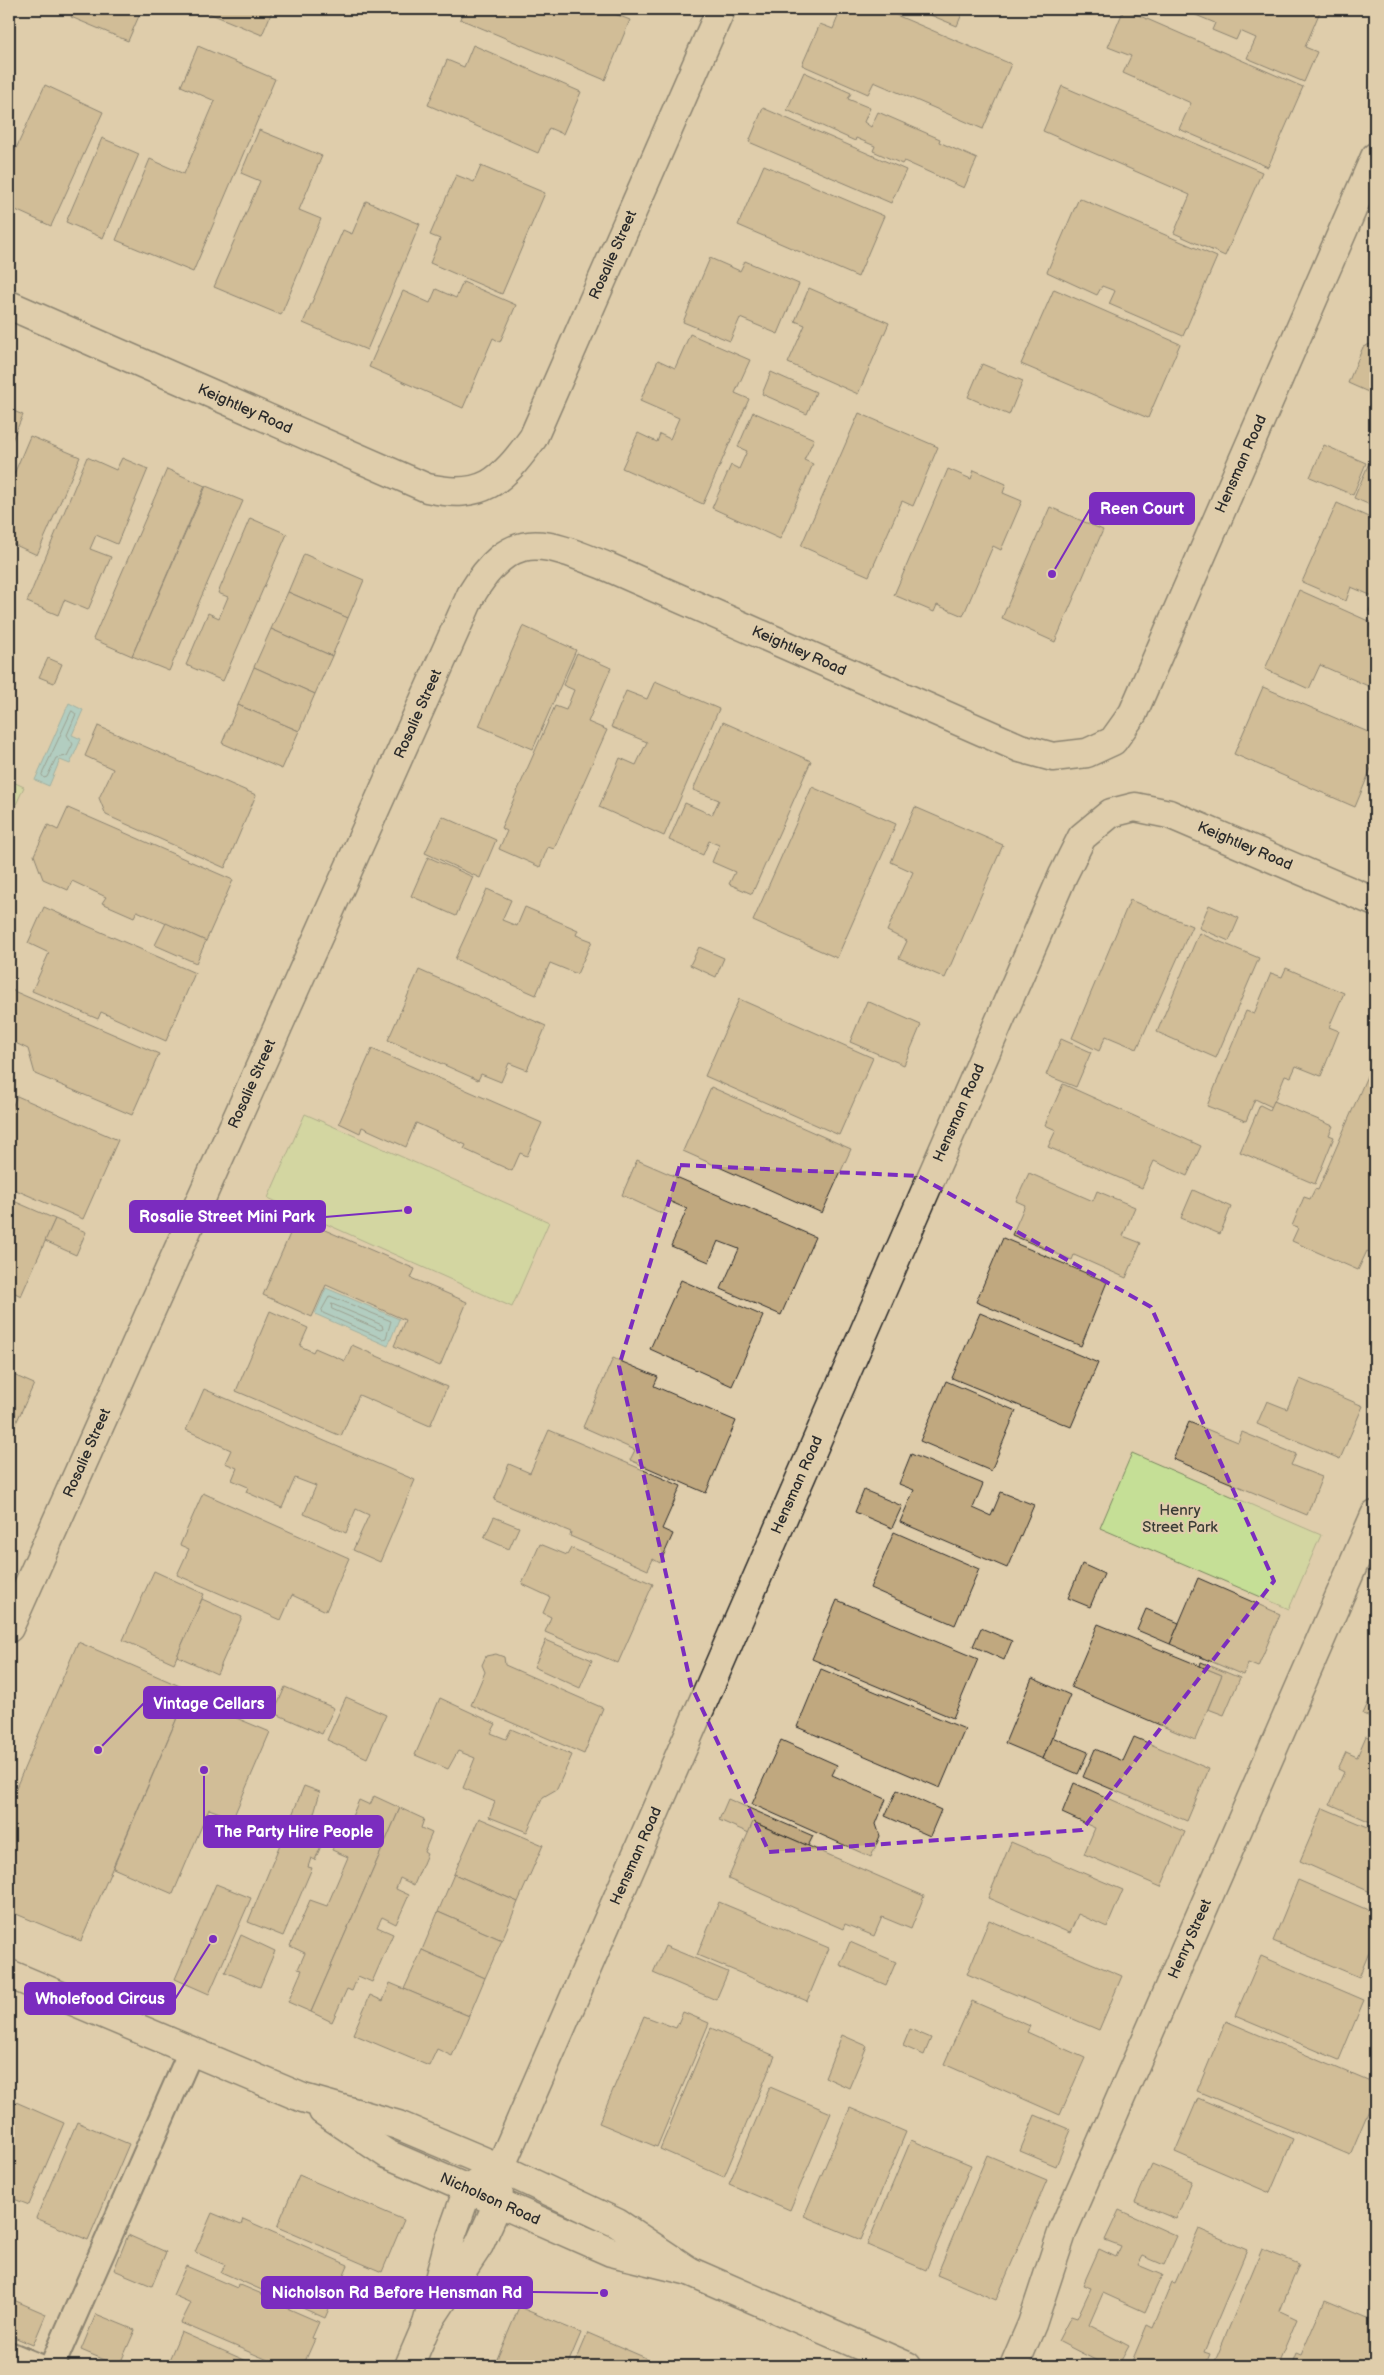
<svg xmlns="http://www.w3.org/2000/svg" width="1384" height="2375" font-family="'Balsamiq Sans',sans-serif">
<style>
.green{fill:#c5df96;stroke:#788560}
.water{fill:#7dccd9;stroke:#5c8c93}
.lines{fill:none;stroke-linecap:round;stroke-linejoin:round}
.shore{stroke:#4c6b71;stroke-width:1}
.building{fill:#c0a87f;stroke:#2b2b2b}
.lane-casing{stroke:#2b2b2b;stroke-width:28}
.street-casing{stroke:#2b2b2b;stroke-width:31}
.secondary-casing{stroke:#2b2b2b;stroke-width:31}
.lane{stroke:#dfcdab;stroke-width:24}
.street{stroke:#dfcdab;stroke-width:28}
.secondary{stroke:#dfcdab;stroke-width:28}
.marked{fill:none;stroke:#7b2cbf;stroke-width:4;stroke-dasharray:10 6;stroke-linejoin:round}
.labels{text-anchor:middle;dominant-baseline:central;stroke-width:4.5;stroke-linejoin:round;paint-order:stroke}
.street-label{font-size:15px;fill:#2b2b2b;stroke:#dfcdab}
.park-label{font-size:15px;fill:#3a3d36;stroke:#dfcdab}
.leader{fill:none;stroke:#7b2cbf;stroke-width:2}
.callout-dot{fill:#7b2cbf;stroke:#dfcdab;stroke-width:2}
.callout{fill:#7b2cbf;stroke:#7b2cbf;stroke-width:2}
.callout-label{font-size:16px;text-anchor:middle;font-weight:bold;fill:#fff}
</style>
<rect width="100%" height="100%" fill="#dfcdab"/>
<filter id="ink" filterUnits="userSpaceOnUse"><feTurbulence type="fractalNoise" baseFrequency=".02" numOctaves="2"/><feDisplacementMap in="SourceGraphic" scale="10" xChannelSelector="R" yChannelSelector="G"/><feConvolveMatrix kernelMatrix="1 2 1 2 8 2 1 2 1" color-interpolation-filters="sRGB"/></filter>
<g filter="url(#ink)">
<g class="green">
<polygon points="9,780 24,787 9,820"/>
<polygon points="305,1114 549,1222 512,1307 268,1198"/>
<polygon points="1132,1453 1321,1535 1289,1609 1100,1528"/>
</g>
<g class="water">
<polygon points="69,703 83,710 72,735 81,739 70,764 60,760 49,786 35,780"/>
<polygon points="326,1288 399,1319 388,1346 315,1314"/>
</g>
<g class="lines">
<g class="shore">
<polygon points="72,711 76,714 67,735 73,744 67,756 56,758 47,777 44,778 42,775"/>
<polygon points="330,1296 391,1321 386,1338 383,1339 323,1313 322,1310"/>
<polygon points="332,1304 382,1325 383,1329 380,1330 332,1309"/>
</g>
</g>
<g class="building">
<polygon points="74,9 142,9 128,41 71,17"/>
<polygon points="199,9 273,9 262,35"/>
<polygon points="464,9 602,9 630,20 605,80 460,19"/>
<polygon points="841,9 882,9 1011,64 983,129 874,82 868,94 802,65 820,24 833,29"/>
<polygon points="916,9 964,9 957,26"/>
<polygon points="1124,9 1303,87 1268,167 1179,129 1191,103 1123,73 1131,56 1108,47"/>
<polygon points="1193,9 1321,9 1305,47 1317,52 1304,82 1247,58 1256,38 1240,31 1236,40 1212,30 1215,23 1191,13"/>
<polygon points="473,45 581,92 563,134 549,128 538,153 428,105 447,60 464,67"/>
<polygon points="198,46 275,79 193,272 116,240 150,159 184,174 215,101 181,86"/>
<polygon points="804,72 851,93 848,99 870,108 864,122 871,127 878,112 940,139 939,142 977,159 964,188 904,161 902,164 873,151 875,146 856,138 855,141 787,110"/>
<polygon points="45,85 103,112 51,226 9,207 9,164"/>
<polygon points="1062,86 1262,172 1225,256 1174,233 1190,195 1043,131"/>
<polygon points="763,108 906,170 891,203 749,142"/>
<polygon points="259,130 322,156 299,210 321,219 281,315 214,287 260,181 241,173"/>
<polygon points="102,138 139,154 103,238 66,222"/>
<polygon points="764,165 884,216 858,277 738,225"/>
<polygon points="481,166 545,193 502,294 430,263 440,239 430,235 456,175 474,182"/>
<polygon points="1079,198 1217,257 1183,336 1109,304 1115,291 1102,286 1097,295 1047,272"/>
<polygon points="366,201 420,224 367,350 303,323 343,230 352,234"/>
<polygon points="710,258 740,271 745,261 799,284 778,334 740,318 730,341 683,322"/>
<polygon points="463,282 516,305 500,342 493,338 463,408 369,367 403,291 430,303 436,289 456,298"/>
<polygon points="809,288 889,323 858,394 788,363 805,325 795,321"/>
<polygon points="1054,289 1180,344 1148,418 1021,364"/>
<polygon points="690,334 750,360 735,393 749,399 703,504 622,468 638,433 657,442 660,434 670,439 679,418 640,401 658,360 675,368"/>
<polygon points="1375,342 1375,395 1348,383 1363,347"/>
<polygon points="982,364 1023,381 1009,415 968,397"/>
<polygon points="771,372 816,392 807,414 762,394"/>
<polygon points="9,409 23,415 9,447"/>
<polygon points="753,412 814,439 804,460 813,464 780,539 712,508 731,465 739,469 747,451 738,447"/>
<polygon points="859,413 938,447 913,506 902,501 869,576 801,546"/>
<polygon points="30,436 80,457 37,555 9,542 9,486"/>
<polygon points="1324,445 1366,463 1353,495 1310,477"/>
<polygon points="1375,449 1375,507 1354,498"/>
<polygon points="87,457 116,470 122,458 148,469 117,544 96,535 90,549 111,557 88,610 64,600 58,615 27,602"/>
<polygon points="167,469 205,486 132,656 93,639"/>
<polygon points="948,469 971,479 974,470 1006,484 1003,493 1022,501 1001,550 993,546 963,616 937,605 934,612 894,595"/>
<polygon points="206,486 243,501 169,671 132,656"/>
<polygon points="1337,503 1375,520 1375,613 1369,611 1375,597 1351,587 1346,601 1302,582"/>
<polygon points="1050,507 1103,530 1055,642 1002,618"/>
<polygon points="250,518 287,534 223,681 186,665 208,613 219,618 228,597 218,593"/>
<polygon points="304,554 364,580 348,618 288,592"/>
<polygon points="1299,590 1375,624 1375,689 1320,665 1309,689 1265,669"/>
<polygon points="288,592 348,618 332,656 271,629"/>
<polygon points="523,626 576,650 533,749 479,726"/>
<polygon points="271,629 332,656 315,694 254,667"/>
<polygon points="577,653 611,668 588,722 607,730 554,849 548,847 540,867 499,849 507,831 501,828 555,706 566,710 574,690 563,685"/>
<polygon points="48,658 62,664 54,683 39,677"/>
<polygon points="254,667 315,694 299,731 238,705"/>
<polygon points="655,681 719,709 664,836 599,807 620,758 636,765 647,742 611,727 626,691 647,699"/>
<polygon points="1263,687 1375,735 1375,759 1355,807 1234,754"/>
<polygon points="238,705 299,731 282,769 222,743"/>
<polygon points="723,722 811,761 752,894 729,884 735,872 712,862 719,845 709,841 703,855 669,840 685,803 712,815 719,800 693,790"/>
<polygon points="98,726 256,795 225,868 106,815 99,798 113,769 85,756"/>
<polygon points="812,787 896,824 837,958 753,921"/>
<polygon points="915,807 1003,845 945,978 899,958 907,941 887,931 913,872 891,862"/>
<polygon points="68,808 233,880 206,941 137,911 134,917 102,903 106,897 72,881 68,890 43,879 34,855 48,825 58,830"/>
<polygon points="442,816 496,840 480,878 425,853"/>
<polygon points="428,857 473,877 456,916 411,896"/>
<polygon points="487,889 511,900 502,920 517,926 525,907 578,930 576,935 592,941 577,974 550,963 536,995 455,959"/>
<polygon points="1130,900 1192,926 1137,1049 1106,1036 1099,1051 1072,1038"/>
<polygon points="1209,905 1239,918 1229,941 1199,928"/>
<polygon points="44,907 195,973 166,1041 101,1012 98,1019 32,991 49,953 28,943"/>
<polygon points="166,923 206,941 196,963 155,945"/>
<polygon points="1199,933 1259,958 1216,1058 1157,1032"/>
<polygon points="699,947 724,958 716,977 690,965"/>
<polygon points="1286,968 1344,993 1329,1027 1339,1031 1321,1076 1296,1066 1291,1077 1285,1075 1272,1107 1255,1099 1246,1121 1207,1106 1246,1011 1254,1014 1271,973 1282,977"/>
<polygon points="419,970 546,1026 527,1070 509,1063 501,1082 481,1074 478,1080 388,1040"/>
<polygon points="9,989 159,1054 132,1115 35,1074 28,1049 9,1040"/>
<polygon points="739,999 873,1058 839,1135 705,1076"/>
<polygon points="867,1001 921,1025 904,1065 850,1042"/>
<polygon points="1061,1039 1091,1052 1076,1087 1046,1075"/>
<polygon points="372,1049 542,1123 527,1156 520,1153 512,1171 464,1149 466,1145 416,1123 406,1147 362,1127 360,1133 339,1123"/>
<polygon points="1373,1062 1375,1063 1375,1255 1367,1251 1358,1270 1292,1241 1298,1228 1292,1226 1304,1197 1310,1199 1315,1189 1318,1190"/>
<polygon points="1063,1084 1201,1146 1187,1176 1154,1161 1142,1188 1048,1147 1056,1130 1045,1125"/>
<polygon points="711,1087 851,1149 822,1213 683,1151"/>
<polygon points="17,1096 118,1140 83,1219 9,1187 9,1114"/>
<polygon points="1274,1101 1333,1126 1329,1135 1334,1137 1315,1184 1240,1152 1260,1105 1270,1110"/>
<polygon points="637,1160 815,1237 781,1315 721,1289 739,1249 718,1241 709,1262 671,1246 687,1209 669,1201 663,1214 622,1195"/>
<polygon points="1029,1173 1093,1201 1097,1191 1135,1207 1123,1236 1141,1243 1126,1278 1074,1255 1072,1260 1012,1235 1025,1205 1016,1201"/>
<polygon points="1193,1190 1231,1207 1220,1234 1181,1218"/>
<polygon points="9,1199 55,1219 21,1296 9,1290"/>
<polygon points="297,1218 415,1269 411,1278 467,1302 440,1366 394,1346 405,1320 326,1285 312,1317 263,1295"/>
<polygon points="55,1219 86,1232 76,1255 45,1241"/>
<polygon points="1003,1238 1107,1282 1081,1346 976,1302"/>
<polygon points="681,1280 763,1316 732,1386 650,1349"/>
<polygon points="270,1311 308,1328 300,1346 313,1352 315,1348 345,1361 352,1345 447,1387 430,1426 359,1395 341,1436 236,1391"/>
<polygon points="980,1313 1098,1363 1071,1427 952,1378"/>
<polygon points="613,1358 658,1377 654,1386 736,1421 706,1493 630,1460 635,1450 583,1427"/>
<polygon points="9,1373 34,1384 11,1434 9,1433"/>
<polygon points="1300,1379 1363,1406 1340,1459 1257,1424 1267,1401 1287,1409"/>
<polygon points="946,1381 1016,1411 991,1471 920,1441"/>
<polygon points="204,1389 415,1480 380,1562 353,1550 369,1515 356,1509 346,1533 304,1514 316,1486 295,1478 282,1508 246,1492 248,1487 232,1480 237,1468 225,1463 231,1450 186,1430"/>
<polygon points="1189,1422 1238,1442 1242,1432 1296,1454 1291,1465 1322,1477 1307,1515 1173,1459"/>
<polygon points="549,1430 681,1486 662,1529 673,1534 660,1563 653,1559 648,1570 570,1536 571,1532 494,1500 509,1464 530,1473"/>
<polygon points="911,1454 983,1484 973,1508 991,1516 1001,1492 1034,1505 1007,1568 900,1522 914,1490 899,1484"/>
<polygon points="864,1490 902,1506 892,1528 855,1512"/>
<polygon points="203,1493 349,1558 326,1611 292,1595 281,1620 177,1575 189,1549 180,1545"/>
<polygon points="494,1517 519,1527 509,1549 484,1538"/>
<polygon points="894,1532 979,1569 955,1625 870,1588"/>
<polygon points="540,1544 567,1555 571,1548 653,1584 618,1663 545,1632 551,1617 543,1613 550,1597 522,1584"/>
<polygon points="1082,1564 1104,1574 1090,1607 1068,1598"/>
<polygon points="154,1571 204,1594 174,1663 123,1640"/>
<polygon points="1198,1578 1280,1614 1258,1667 1248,1663 1243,1675 1170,1644"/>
<polygon points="202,1599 242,1617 217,1674 177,1656"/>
<polygon points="837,1600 978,1659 953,1718 812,1659"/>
<polygon points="1146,1609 1179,1623 1170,1644 1137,1630"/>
<polygon points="1098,1624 1222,1675 1195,1740 1071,1687"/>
<polygon points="981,1628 1012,1641 1004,1660 973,1646"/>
<polygon points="546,1640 592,1660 580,1688 534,1667"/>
<polygon points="78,1642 189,1690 81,1941 9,1911 9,1804"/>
<polygon points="496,1654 504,1657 505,1665 603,1708 584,1754 471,1705 485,1672 482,1665 486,1656"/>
<polygon points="1201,1662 1240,1678 1224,1715 1208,1709 1222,1675 1200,1666"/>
<polygon points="821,1669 965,1729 940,1788 797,1727"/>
<polygon points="1032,1678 1070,1695 1043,1759 1005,1743"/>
<polygon points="285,1687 334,1708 322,1734 274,1713"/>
<polygon points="1375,1687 1375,1719 1363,1714"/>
<polygon points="186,1697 270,1732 233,1818 209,1809 173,1894 113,1868"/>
<polygon points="346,1697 386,1715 367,1758 327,1740"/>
<polygon points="440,1698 496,1724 491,1733 506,1739 511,1729 572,1755 557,1789 543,1797 527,1832 489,1817 495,1802 463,1788 475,1758 458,1751 448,1769 415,1755"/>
<polygon points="1366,1736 1375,1740 1375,1824 1330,1804 1344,1772 1338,1769 1346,1752 1357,1757"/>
<polygon points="1052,1737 1088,1752 1078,1774 1043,1759"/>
<polygon points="1134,1737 1209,1769 1187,1821 1083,1777 1095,1749 1123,1761"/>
<polygon points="781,1740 837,1765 832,1775 886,1799 876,1824 880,1836 871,1857 752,1804"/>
<polygon points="1074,1783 1185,1832 1161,1887 1084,1854 1095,1828 1062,1813"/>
<polygon points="304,1786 320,1792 312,1820 329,1827 315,1860 311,1858 308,1867 312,1868 283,1936 248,1922"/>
<polygon points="897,1790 941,1810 930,1836 885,1816"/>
<polygon points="374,1796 400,1808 311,2012 288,2002 302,1970 298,1969 305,1953 290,1946 310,1900 327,1906 348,1857 332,1850 346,1819 350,1821 359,1800 370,1805"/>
<polygon points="728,1799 813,1836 808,1846 753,1822 749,1833 719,1820"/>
<polygon points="400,1808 424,1819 421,1828 432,1833 424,1852 427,1854 414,1885 400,1878 396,1889 409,1895 396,1924 382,1917 377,1927 393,1934 372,1982 358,1976 352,1991 347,1989 332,2022 311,2012"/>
<polygon points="1323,1808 1375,1830 1375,1894 1300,1861"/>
<polygon points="479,1818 543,1845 518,1902 454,1874"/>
<polygon points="753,1822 924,1896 911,1929 882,1917 874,1936 845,1924 843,1929 728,1879"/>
<polygon points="1011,1842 1123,1890 1107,1927 1078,1914 1070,1933 988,1898"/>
<polygon points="454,1874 518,1902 502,1940 438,1912"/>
<polygon points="1298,1880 1375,1913 1375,1938 1359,1977 1273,1941"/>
<polygon points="216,1884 251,1898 209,1994 175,1979"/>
<polygon points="719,1902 829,1948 807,2001 697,1955"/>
<polygon points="438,1912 502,1940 485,1978 422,1950"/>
<polygon points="989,1920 1122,1976 1099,2030 967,1974"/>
<polygon points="241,1935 275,1951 260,1987 225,1972"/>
<polygon points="850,1942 896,1962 886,1985 840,1965"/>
<polygon points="665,1946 728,1972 716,2000 653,1973"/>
<polygon points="422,1950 485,1978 469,2016 404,1989"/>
<polygon points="1261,1956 1364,2000 1339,2060 1235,2016"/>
<polygon points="390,1983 469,2016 452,2056 437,2049 429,2066 353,2034 370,1995 383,2001"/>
<polygon points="972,2001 1030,2026 1027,2032 1085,2058 1060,2115 944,2064"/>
<polygon points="683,2012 709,2023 657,2147 599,2123 644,2016 676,2028"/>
<polygon points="1226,2021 1375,2084 1375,2096 1350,2155 1197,2091"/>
<polygon points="711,2028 775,2056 724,2177 660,2149"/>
<polygon points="910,2029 931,2038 924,2055 903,2046"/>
<polygon points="842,2035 867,2046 849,2088 825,2077"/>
<polygon points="770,2087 831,2113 790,2210 729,2184"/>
<polygon points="1198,2098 1293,2139 1270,2193 1175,2152"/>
<polygon points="9,2099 64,2123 29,2205 9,2197"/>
<polygon points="850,2108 906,2132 861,2240 804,2216"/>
<polygon points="1035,2115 1071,2130 1056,2166 1020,2151"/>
<polygon points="77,2122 129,2144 88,2240 36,2218"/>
<polygon points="911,2140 971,2165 926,2270 867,2245"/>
<polygon points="987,2155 1047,2180 996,2300 937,2275"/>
<polygon points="1152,2164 1192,2181 1176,2219 1135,2202"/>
<polygon points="299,2175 404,2220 382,2272 277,2227"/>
<polygon points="1119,2210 1177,2236 1164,2265 1143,2256 1138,2265 1162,2275 1145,2312 1103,2293 1089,2325 1129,2346 1118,2366 1107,2366 1058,2341 1071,2316 1077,2318 1091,2288 1083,2285 1099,2249 1116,2257 1121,2246 1105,2240"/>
<polygon points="212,2213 241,2225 243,2219 348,2265 325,2318 221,2272 225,2265 195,2252"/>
<polygon points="1199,2229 1247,2250 1204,2352 1210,2354 1205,2366 1130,2366 1147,2325 1153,2328 1172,2282 1175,2283"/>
<polygon points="128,2235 166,2252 152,2286 114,2270"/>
<polygon points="1262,2249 1299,2264 1280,2311 1297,2319 1277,2366 1213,2366"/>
<polygon points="186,2266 237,2288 238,2284 288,2305 287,2308 319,2322 312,2338 315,2339 303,2366 282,2366 181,2323 191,2303 173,2295"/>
<polygon points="9,2298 46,2314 33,2345 9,2335"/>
<polygon points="1325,2300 1375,2321 1375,2345 1366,2366 1291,2366 1296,2353 1301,2355"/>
<polygon points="519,2307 581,2333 567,2366 494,2366"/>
<polygon points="96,2314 135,2330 119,2366 81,2350"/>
<polygon points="181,2332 258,2366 183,2366 169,2360"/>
<polygon points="588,2333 646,2358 643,2366 574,2366"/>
</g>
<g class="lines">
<defs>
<g id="lane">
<polyline points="9,2354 38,2366"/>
<polyline points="52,2366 191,2051"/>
</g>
<g id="street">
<path d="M9 305 427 488C483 500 501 482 533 438L721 9"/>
<path d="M9 1628 471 595C512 526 545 542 608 567L1020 748 1053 757 1087 753 1113 741 1133 713 1375 157"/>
<polyline points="427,2324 479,2245 498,2203 500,2168 1063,875 1082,837 1111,813 1135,807 1169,814 1375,902"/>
<polyline points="409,2366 427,2324 449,2242 468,2189 488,2176"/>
<polyline points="1014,2366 1032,2324 1063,2230 1375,1515"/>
</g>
<g id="secondary">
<polyline points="9,1974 303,2098 398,2125 500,2168 617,2223 689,2271"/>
<polyline points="323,2111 387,2154 415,2166 611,2252 689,2271 907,2366"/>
</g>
</defs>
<use href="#lane" class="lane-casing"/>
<use href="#street" class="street-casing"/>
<use href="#secondary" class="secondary-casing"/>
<use href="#lane" class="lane"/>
<use href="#street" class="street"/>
<use href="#secondary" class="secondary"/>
</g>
</g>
<path d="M0 0H1384V2375H0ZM680 1165 918 1176 1151 1307 1274 1581 1082 1830 769 1852 691 1685 619 1366Z" fill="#dfcdab" fill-opacity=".55" fill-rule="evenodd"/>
<path class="marked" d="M680 1165 918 1176 1151 1307 1274 1581 1082 1830 769 1852 691 1685 619 1366Z"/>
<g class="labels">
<g class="street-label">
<text transform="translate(613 255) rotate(-66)">Rosalie Street</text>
<text transform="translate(245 409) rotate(24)">Keightley Road</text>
<text transform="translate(1241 464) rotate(-66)">Hensman Road</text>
<text transform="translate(799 651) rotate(24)">Keightley Road</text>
<text transform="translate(418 714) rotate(-66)">Rosalie Street</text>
<text transform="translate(1245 846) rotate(23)">Keightley Road</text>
<text transform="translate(252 1084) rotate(-66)">Rosalie Street</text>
<text transform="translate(959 1113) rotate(-66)">Hensman Road</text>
<text transform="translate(87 1453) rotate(-66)">Rosalie Street</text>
<text transform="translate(797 1485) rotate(-66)">Hensman Road</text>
<text transform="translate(636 1856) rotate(-66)">Hensman Road</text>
<text transform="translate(1190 1939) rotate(-66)">Henry Street</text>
<text transform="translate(490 2199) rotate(24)">Nicholson Road</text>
</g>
<g class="park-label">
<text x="1180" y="1510">Henry<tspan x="1180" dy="17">Street Park</tspan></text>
</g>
</g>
<path class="leader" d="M1052 574L1090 509M408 1210L325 1217M98 1750L144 1703M204 1770L204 1831M213 1939L175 1999M604 2293L532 2292"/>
<g class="callout-dot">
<circle cx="1052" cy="574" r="5"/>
<circle cx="408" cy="1210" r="5"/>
<circle cx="98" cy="1750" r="5"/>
<circle cx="204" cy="1770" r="5"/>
<circle cx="213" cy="1939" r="5"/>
<circle cx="604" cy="2293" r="5"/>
</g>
<g class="callout">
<rect x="1090" y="493" width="104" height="31" rx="5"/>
<rect x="130" y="1201" width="195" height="31" rx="5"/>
<rect x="144" y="1687" width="131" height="31" rx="5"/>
<rect x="204" y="1816" width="179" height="31" rx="5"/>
<rect x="25" y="1983" width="150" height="31" rx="5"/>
<rect x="262" y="2277" width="270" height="31" rx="5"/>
</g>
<g class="callout-label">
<text x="1142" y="514">Reen Court</text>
<text x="227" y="1222">Rosalie Street Mini Park</text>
<text x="209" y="1709">Vintage Cellars</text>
<text x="294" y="1837">The Party Hire People</text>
<text x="100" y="2004">Wholefood Circus</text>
<text x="397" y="2298">Nicholson Rd Before Hensman Rd</text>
</g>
<rect width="1384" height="2375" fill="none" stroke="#dfcdab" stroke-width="30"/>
<rect x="15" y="15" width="1354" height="2345" fill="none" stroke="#2b2b2b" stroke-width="2" filter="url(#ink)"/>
</svg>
